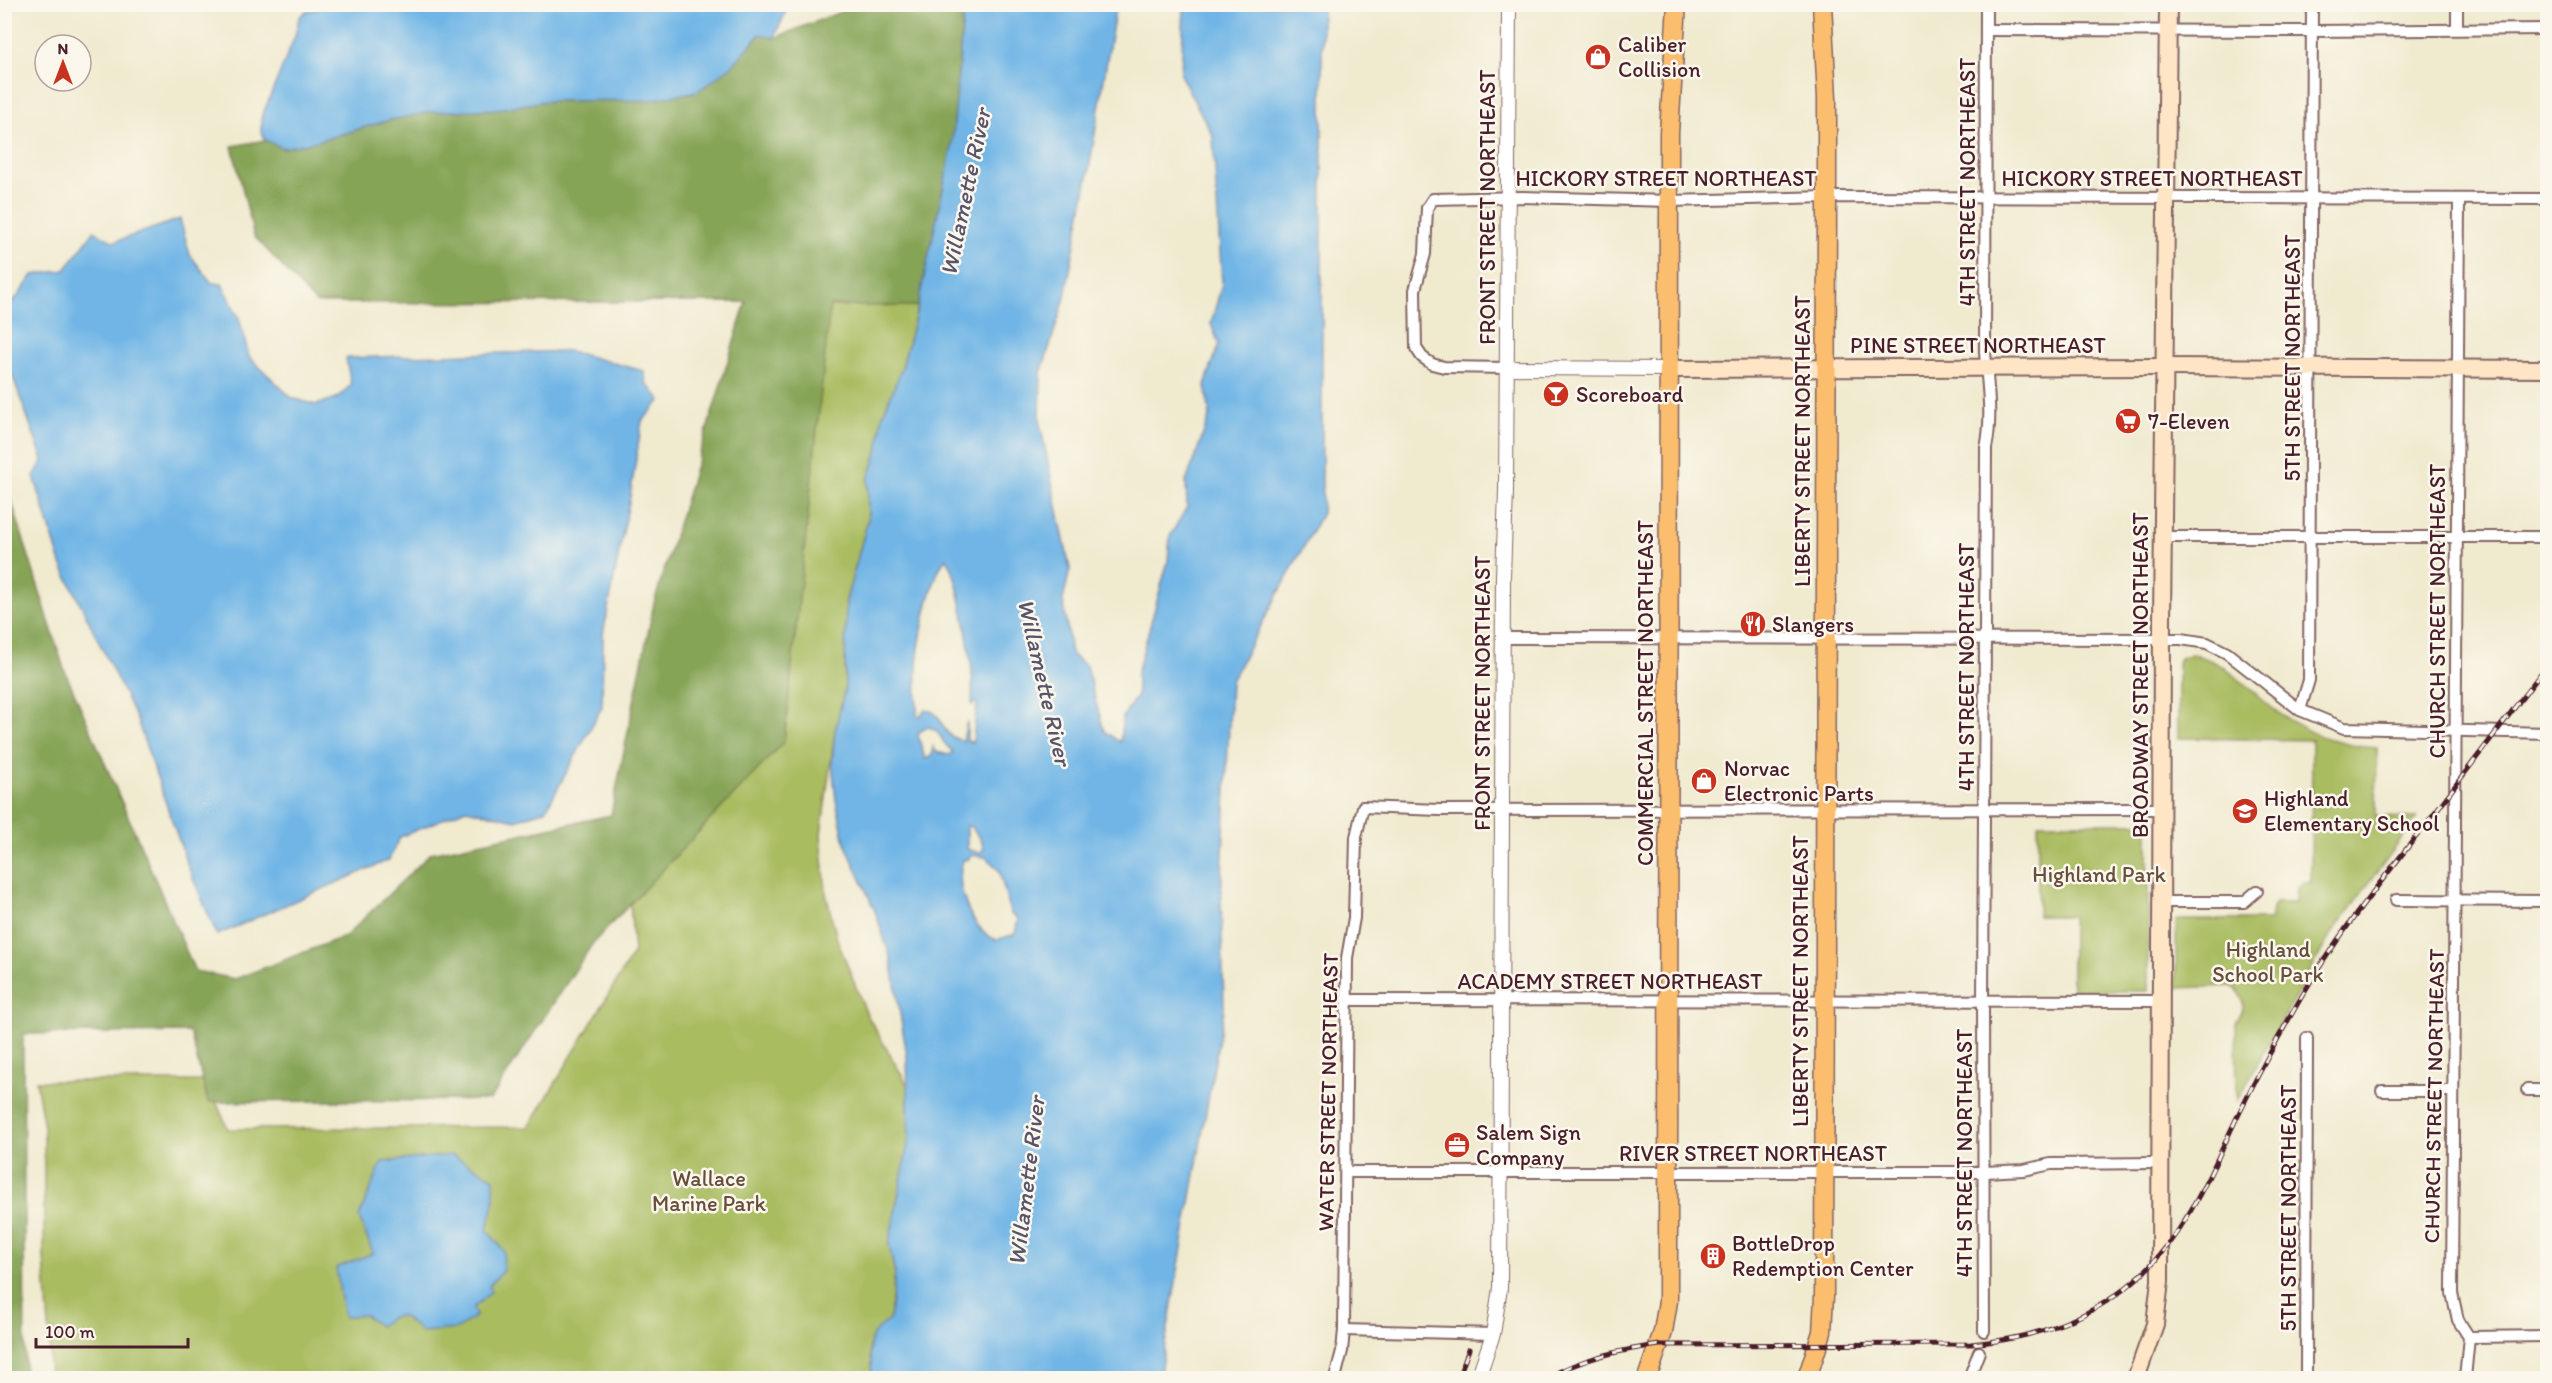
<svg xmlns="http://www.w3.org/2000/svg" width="2552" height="1383" font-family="Itim,sans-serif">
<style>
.green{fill:#a9bc60;stroke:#7a6e46;stroke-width:1.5}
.forest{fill:#86a456;stroke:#686240;stroke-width:1.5}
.water{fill:#70b5e6;stroke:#5d6a88;stroke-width:1.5;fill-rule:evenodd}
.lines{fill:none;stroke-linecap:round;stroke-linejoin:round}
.minor-casing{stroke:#846664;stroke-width:14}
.tertiary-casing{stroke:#846664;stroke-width:16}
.secondary-casing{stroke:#846664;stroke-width:20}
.trunk-casing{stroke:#846664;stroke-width:21}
.minor{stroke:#fff;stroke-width:10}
.tertiary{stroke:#fff;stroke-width:14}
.secondary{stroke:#fde5c5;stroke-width:16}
.trunk{stroke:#fbbd6e;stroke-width:18}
.rail-casing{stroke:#4a1f2b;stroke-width:5}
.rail{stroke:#fbf7ec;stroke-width:3;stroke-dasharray:9;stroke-linecap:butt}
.labels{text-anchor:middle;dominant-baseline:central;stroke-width:5;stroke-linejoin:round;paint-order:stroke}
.poi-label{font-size:22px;fill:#4a1f2b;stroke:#fbf7ec;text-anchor:start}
.street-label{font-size:22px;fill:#4a1f2b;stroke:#fbf7ec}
.park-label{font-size:22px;fill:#664e3b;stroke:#fbf7ec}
.water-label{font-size:24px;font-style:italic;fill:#57546c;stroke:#fbf7ec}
</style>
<rect width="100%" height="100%" fill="#fbf7ec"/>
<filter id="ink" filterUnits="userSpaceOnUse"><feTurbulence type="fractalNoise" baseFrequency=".0167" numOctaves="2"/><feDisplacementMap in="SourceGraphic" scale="12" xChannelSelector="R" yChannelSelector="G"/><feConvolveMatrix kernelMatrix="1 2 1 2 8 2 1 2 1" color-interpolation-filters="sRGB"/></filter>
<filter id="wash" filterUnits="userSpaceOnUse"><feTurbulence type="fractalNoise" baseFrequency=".008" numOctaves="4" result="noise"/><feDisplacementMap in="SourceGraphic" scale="24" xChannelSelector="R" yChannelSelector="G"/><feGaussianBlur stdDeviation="1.35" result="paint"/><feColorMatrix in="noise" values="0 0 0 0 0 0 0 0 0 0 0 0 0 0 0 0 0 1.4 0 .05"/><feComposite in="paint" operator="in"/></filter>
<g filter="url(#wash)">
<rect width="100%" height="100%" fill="#f0eacf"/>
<g class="green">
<path d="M830 305 918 306 902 368 882 417 879 447 868 480V520L846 601 845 688 835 731 821 834 826 894 837 939 867 1015 908 1086 909 1139 889 1244 895 1274 890 1319C863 1338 871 1349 872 1378H49L50 1342 44 1258V1127L36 1081H207L228 1129 529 1127 634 952 623 817Z"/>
<path d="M2191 654C2224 660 2246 687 2271 707 2301 731 2338 746 2377 748L2376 817 2417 818 2330 936 2237 1101 2236 1023 2243 1009V1001L2237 990 2231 986 2176 988V920H2271L2272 908 2275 903H2296L2297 888 2303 882H2311L2312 740 2178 738V663L2180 658Z"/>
<polygon points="2038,823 2148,823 2148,991 2072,991 2072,916 2038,916"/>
</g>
<polygon class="forest" points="858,5 964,5 952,147 918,306 830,306 784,742 593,943 490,1100 208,1102 190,1032 23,1034 25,1378 4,1378 4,477 64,669 195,971 235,979 346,936 431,853 611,815 654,603 746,302 316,303 254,236 232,146 265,140 283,148 318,141 386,121 430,112 498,109 545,101 650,100 698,91 752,44 760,34 774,38"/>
<g class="water">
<polygon points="351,4 789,4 789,5 774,38 760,34 732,66 698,91 650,100 545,101 498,109 430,112 386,121 318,141 283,148 265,140 261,130 263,114 295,36 299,18 306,11"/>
<path d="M964 5H1116L1088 176 1064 301 1041 373 1040 424 1070 569 1063 600 1071 654 1086 666 1104 731 1120 742 1123 716 1137 696V673L1168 561 1170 536 1187 507 1186 482 1210 415 1205 385 1219 344 1211 324 1222 284 1213 136 1181 76 1184 5H1322V513L1231 681 1221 898 1224 1010 1159 1378H872C871 1347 862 1338 890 1319L895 1274 889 1244 909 1139 907 1056 891 959 875 911 845 843 836 800 832 763 835 731 845 688 846 601 868 520V480L879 447 882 417 902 368 918 306 952 147ZM946 558C958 569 970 652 972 672 973 683 972 694 972 705L975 702 977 704 973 742 967 741V721L963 741C937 736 946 711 925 710L919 717 917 715C917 700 916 684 917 668 918 645 931 575 946 558ZM928 727C940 729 939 737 946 745 948 747 951 749 953 752L950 755 936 752 933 747 932 756 925 759 918 735 919 732ZM967 826H970L980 838 984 848 980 853 967 849ZM970 855 986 857 999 870 1011 914 1018 918 1015 934 996 940C970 928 954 887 963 860L969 859Z"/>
<polygon points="180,219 190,255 212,283 222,284 239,318 249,357 292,398 316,405 337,398 351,385 346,358 569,351 644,371 646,383 661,400 642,421 630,497 603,634 602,707 546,810 516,820 466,809 400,837 389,860 217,935 189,869 137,720 61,564 34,476 43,460 5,355 5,309 18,296 33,275 65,270 94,231 114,242"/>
<polygon points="452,1155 494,1178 494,1205 487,1230 504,1251 503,1271 489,1286 491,1292 473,1308 476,1316 457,1329 422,1332 401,1316 393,1317 379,1326 365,1315 344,1317 336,1268 373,1253 359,1217 382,1162"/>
</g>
</g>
<g filter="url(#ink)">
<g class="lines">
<defs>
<g id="minor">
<polyline points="2457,29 2457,4"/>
<polyline points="1987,30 2312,31 2548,29"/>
<polyline points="2459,199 2452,1293 2458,1320 2469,1337 2465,1378"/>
<polyline points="1507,368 1444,367 1432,364 1422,357 1416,348 1415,290 1425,254 1427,208 1433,199 1522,197 1670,201 1827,197 2548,199"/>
<polyline points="2163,537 2548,537"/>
<polyline points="1503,638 2181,639 2207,643 2227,653 2300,710 2344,728 2548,733"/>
<polyline points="2300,710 2309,680 2312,4"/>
<polyline points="2396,900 2548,901"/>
<polyline points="2162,902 2244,902 2257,891"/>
<polyline points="1347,1000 2161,1001"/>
<polyline points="2527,1090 2548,1090"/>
<polyline points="2382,1091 2452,1091"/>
<polyline points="1346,1172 1984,1172 2024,1170 2051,1164 2160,1163"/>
<polyline points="1344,1330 1493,1334"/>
<path d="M1984 1331 1983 1000 1986 448C1993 416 1987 384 1985 351L1986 4"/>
<polyline points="2469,1337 2548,1336"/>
<polyline points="1335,1378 1342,1351 1344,1330 1347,958 1354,918 1356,837 1363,807 1439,810 2162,809"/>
<polyline points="1969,1378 1979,1352"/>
<polyline points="2306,1378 2307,1038"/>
</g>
<g id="tertiary">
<polyline points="1507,368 1669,369"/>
<polyline points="1478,1378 1493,1334 1500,1288 1503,577 1506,491 1509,4"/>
</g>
<g id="secondary">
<polyline points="1669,369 2165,367 2548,369"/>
<polyline points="2136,1378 2155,1324 2160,1281 2162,623 2168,4"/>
</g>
<g id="trunk">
<polyline points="1647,1378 1663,1332 1668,1301 1669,133 1677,4"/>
<polyline points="1807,1378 1822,1332 1824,1296 1827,197 1827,98 1822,4"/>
</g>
</defs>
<use href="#minor" class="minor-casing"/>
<use href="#tertiary" class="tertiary-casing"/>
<use href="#secondary" class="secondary-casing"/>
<use href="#trunk" class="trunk-casing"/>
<use href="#minor" class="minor"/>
<use href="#tertiary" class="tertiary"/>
<use href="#secondary" class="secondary"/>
<use href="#trunk" class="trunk"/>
<defs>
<g id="rail">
<polyline points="1458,1378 1469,1349"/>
<path d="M1547 1378C1583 1358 1619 1350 1660 1345L1971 1344C2036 1338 2094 1319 2143 1273 2190 1227 2212 1169 2240 1111 2259 1072 2280 1034 2302 996 2338 933 2385 877 2429 820 2469 768 2508 716 2548 664"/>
</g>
</defs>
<use href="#rail" class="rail-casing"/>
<use href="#rail" class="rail"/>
</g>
</g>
<defs>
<symbol id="shop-disc" viewBox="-11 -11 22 22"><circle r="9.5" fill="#c8321e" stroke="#fbf7ec"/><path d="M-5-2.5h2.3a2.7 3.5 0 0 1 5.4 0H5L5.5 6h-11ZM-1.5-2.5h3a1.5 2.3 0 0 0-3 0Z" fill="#fff"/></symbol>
<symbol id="bar-disc" viewBox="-11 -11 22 22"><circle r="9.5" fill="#c8321e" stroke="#fbf7ec"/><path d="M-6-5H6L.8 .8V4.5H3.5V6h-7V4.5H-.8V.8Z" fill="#fff"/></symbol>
<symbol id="supermarket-disc" viewBox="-11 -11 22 22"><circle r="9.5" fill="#c8321e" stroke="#fbf7ec"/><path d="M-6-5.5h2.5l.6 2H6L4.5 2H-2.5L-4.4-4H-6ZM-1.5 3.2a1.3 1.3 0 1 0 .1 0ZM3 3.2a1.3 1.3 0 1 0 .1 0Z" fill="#fff"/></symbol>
<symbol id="restaurant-disc" viewBox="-11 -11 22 22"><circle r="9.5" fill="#c8321e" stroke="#fbf7ec"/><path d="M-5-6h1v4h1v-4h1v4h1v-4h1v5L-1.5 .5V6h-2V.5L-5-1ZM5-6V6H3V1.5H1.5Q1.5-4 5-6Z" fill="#fff"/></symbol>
<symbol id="school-disc" viewBox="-11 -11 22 22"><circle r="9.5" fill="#c8321e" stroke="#fbf7ec"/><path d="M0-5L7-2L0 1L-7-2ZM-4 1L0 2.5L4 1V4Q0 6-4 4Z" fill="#fff"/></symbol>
<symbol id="office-disc" viewBox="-11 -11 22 22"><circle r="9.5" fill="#c8321e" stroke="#fbf7ec"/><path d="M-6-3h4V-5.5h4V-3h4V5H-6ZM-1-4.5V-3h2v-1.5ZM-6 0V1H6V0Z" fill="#fff"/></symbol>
<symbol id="building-disc" viewBox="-11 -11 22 22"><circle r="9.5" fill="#c8321e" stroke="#fbf7ec"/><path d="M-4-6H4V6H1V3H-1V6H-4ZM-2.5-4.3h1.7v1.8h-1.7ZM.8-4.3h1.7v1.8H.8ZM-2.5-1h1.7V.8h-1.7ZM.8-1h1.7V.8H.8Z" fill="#fff"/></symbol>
</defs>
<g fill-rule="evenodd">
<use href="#shop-disc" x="1583" y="42" width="30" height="30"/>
<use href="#bar-disc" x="1541" y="379" width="30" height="30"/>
<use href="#supermarket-disc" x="2113" y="406" width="30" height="30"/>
<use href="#restaurant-disc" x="1738" y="609" width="30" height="30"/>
<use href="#shop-disc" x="1689" y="766" width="30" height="30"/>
<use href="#school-disc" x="2230" y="796" width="30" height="30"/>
<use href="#office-disc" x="1442" y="1130" width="30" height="30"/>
<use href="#building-disc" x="1698" y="1241" width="30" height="30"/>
</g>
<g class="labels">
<g class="poi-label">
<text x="1618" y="44">Caliber<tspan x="1618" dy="25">Collision</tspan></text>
<text x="1576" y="394">Scoreboard</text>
<text x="2148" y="421">7-Eleven</text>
<text x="1772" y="624">Slangers</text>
<text x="1724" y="768">Norvac<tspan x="1724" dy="25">Electronic Parts</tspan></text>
<text x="2264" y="798">Highland<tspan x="2264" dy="25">Elementary School</tspan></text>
<text x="1476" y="1132">Salem Sign<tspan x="1476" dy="25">Company</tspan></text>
<text x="1732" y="1243">BottleDrop<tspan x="1732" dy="25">Redemption Center</tspan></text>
</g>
<g class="street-label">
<text x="1666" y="178">HICKORY STREET NORTHEAST</text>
<text x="2152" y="178">HICKORY STREET NORTHEAST</text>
<text transform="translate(1967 182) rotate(-90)">4TH STREET NORTHEAST</text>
<text transform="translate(1487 207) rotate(-90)">FRONT STREET NORTHEAST</text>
<text x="1978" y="345">PINE STREET NORTHEAST</text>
<text transform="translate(2292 358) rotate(-90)">5TH STREET NORTHEAST</text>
<text transform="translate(1802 441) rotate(-90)">LIBERTY STREET NORTHEAST</text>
<text transform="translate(2437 611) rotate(-90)">CHURCH STREET NORTHEAST</text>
<text transform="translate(1966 667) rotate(-90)">4TH STREET NORTHEAST</text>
<text transform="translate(2140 675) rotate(-90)">BROADWAY STREET NORTHEAST</text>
<text transform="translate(1482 693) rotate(-90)">FRONT STREET NORTHEAST</text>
<text transform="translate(1645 693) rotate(-90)">COMMERCIAL STREET NORTHEAST</text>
<text x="1610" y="981">ACADEMY STREET NORTHEAST</text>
<text transform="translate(1800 981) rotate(-90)">LIBERTY STREET NORTHEAST</text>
<text transform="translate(1328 1092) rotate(-89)">WATER STREET NORTHEAST</text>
<text transform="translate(2434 1096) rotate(-89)">CHURCH STREET NORTHEAST</text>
<text x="1753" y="1153">RIVER STREET NORTHEAST</text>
<text transform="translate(1964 1153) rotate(-90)">4TH STREET NORTHEAST</text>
<text transform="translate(2288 1208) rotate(-90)">5TH STREET NORTHEAST</text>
</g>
<g class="park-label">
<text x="2099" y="874">Highland Park</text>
<text x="2268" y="949">Highland<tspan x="2268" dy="25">School Park</tspan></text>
<text x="709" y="1178">Wallace<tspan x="709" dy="25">Marine Park</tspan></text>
</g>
<g class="water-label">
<text transform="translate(965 192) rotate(-78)">Willamette River</text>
<text transform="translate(1045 682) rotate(77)">Willamette River</text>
<text transform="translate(1026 1181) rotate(-83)">Willamette River</text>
</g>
</g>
<rect width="2552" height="1383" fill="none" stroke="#fbf7ec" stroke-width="24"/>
<g transform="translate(63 63)"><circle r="28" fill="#fbf7ec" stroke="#b4a19f" stroke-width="1.5"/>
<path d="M0-4.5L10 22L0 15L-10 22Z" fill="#c8321e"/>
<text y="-9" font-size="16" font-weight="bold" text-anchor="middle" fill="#4a1f2b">N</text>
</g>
<path d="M36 1338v9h152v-9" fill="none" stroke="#4a1f2b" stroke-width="3"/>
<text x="45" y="1338" font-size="18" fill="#4a1f2b" stroke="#fbf7ec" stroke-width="4.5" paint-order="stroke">100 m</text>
</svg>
